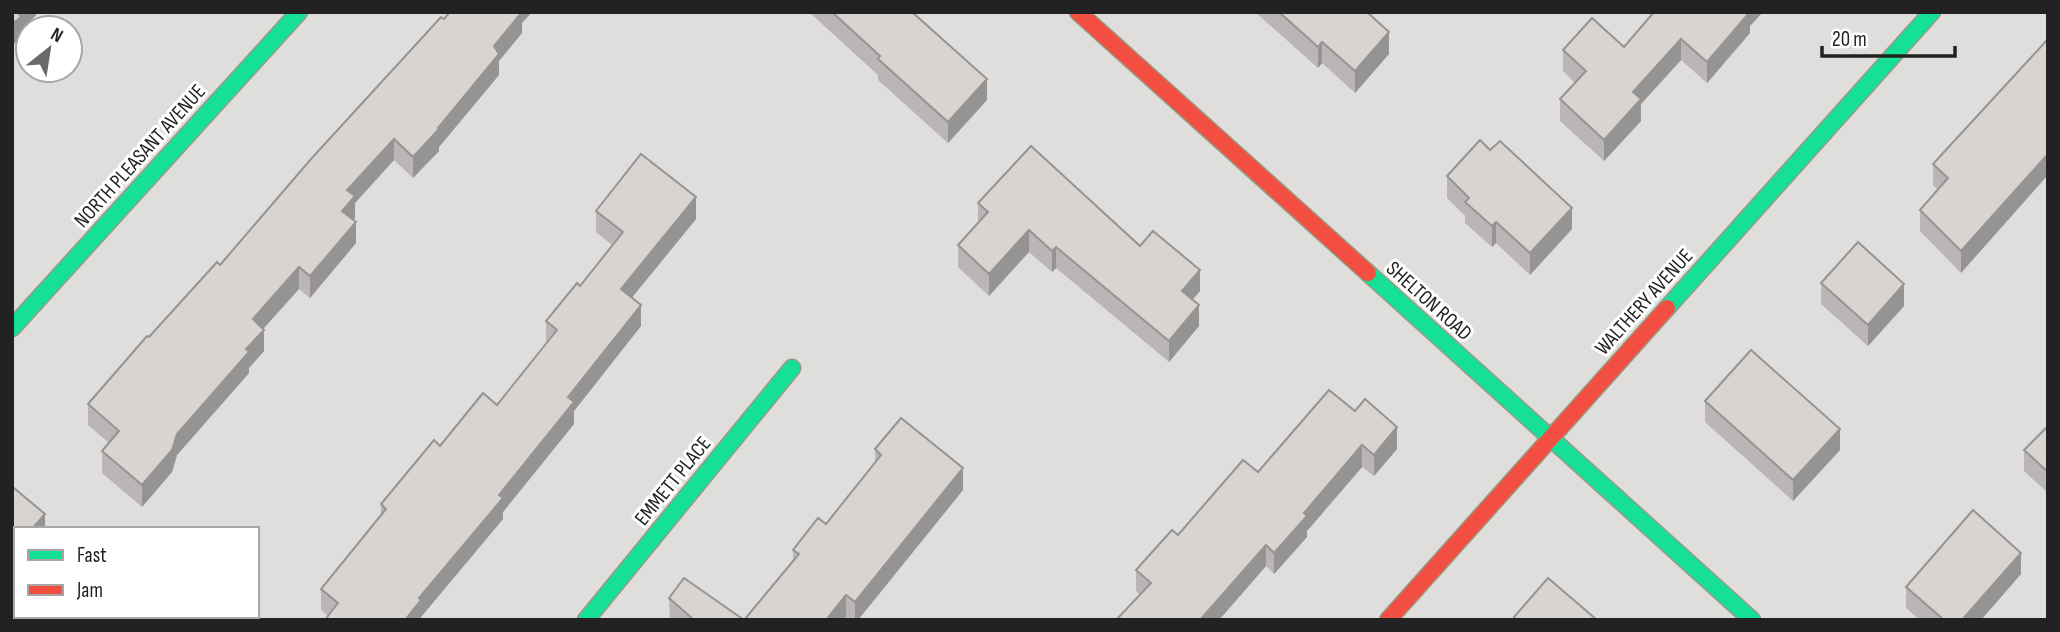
<svg xmlns="http://www.w3.org/2000/svg" width="2060" height="632" font-family="'Sofia Sans Condensed',sans-serif">
<style>
.residential{fill:#dfdedc;fill-rule:evenodd}
.lines{fill:none;stroke-linecap:round;stroke-linejoin:round}
.fast-casing{stroke:#999a82;stroke-width:19}
.jam-casing{stroke:#999a82;stroke-width:19}
.fast{stroke:#16e098;stroke-width:16}
.jam{stroke:#f24e42;stroke-width:16}
.wall{fill:#b9b6b5}
.shaded-wall{fill:#969493}
.building{fill:#d7d4d2;stroke:#969493;stroke-width:2}
.labels{text-anchor:middle;dominant-baseline:central;stroke-width:6;stroke-linejoin:round;paint-order:stroke}
.street-label{font-size:21px;fill:#222;stroke:#fff}
</style>
<rect width="100%" height="100%" fill="#f0eeeb"/>
<path class="residential" d="M12 12H2048V620H12ZM28 28H70V70H28ZM16 529H257V616H16Z"/>
<g class="lines">
<defs>
<g id="fast">
<polyline points="1368,273 1752,620"/>
<polyline points="1667,308 1932,12"/>
<polyline points="12,328 299,12"/>
<polyline points="586,620 792,368"/>
</g>
<g id="jam">
<polyline points="1078,12 1368,273"/>
<polyline points="1388,620 1667,308"/>
</g>
</defs>
<use href="#fast" class="fast-casing"/>
<use href="#jam" class="jam-casing"/>
<use href="#fast" class="fast"/>
<use href="#jam" class="jam"/>
</g>
<g class="wall">
<polygon points="809,12 912,12 987,100 948,143 878,80 878,75"/>
<polygon points="1255,12 1367,12 1389,54 1355,93 1322,63 1318,68"/>
<polygon points="444,19 522,23 522,33 499,61 499,75 439,147 439,151 413,178 394,160 355,203 355,218 353,219 356,243 310,298 299,289 263,329 264,351 249,368 249,373 177,455 172,472 142,507 102,473 102,451 109,443 88,425 88,404 149,337 220,265"/>
<polygon points="1750,26 1750,33 1707,83 1681,60 1641,104 1641,121 1604,161 1560,121 1560,99 1575,83 1563,71 1563,50 1624,47"/>
<polygon points="2048,39 1961,273 1920,231 1920,210 1937,189 1933,185 1933,164"/>
<polygon points="1447,176 1572,229 1530,275 1496,243 1492,247 1465,223 1465,216 1447,198"/>
<polygon points="978,203 1140,246 1200,291 1193,299 1199,326 1169,362 1056,268 1052,272 1029,252 989,296 958,267 958,245 978,223"/>
<polygon points="596,211 696,219 632,297 641,326 574,411 574,424 503,512 503,519 421,617 421,620 328,616 321,610 321,589 381,516 381,504 440,446 497,405 546,343 546,321 580,286 612,245 596,232"/>
<polygon points="1821,283 1904,306 1868,346 1821,304"/>
<polygon points="1329,390 1397,449 1374,476 1362,467 1307,531 1307,537 1274,574 1266,566 1219,620 1116,620 1140,595 1136,591 1136,570 1178,535 1258,472"/>
<polygon points="1705,401 1840,450 1793,501 1705,422"/>
<polygon points="2048,426 2048,493 2024,471 2024,450"/>
<polygon points="875,449 963,490 858,620 850,620 846,617 843,620 744,620 793,561 793,550 826,524 875,462"/>
<polygon points="2021,574 1981,620 1920,620 1906,608 1906,587"/>
<polygon points="669,598 744,620 670,620"/>
</g>
<g class="shaded-wall">
<polygon points="19,12 39,12 21,31 21,38 12,46 12,24"/>
<polygon points="517,12 532,12 522,23 522,33 499,61 499,75 439,147 439,151 413,178 413,157 438,128"/>
<polygon points="1746,12 1763,12 1750,26 1750,33 1707,83 1707,62"/>
<polygon points="1389,32 1389,54 1355,93 1355,71"/>
<polygon points="1681,39 1681,60 1641,104 1641,121 1604,161 1604,140 1633,92"/>
<polygon points="1322,42 1322,63 1318,68 1318,47"/>
<polygon points="987,79 987,100 948,143 948,122"/>
<polygon points="394,139 394,160 355,203 355,218 342,232 342,211 347,190"/>
<polygon points="2048,154 2048,175 1961,273 1961,251"/>
<polygon points="696,197 696,219 621,311 621,289"/>
<polygon points="1572,208 1572,229 1530,275 1530,253"/>
<polygon points="356,222 356,243 310,298 310,276"/>
<polygon points="1496,222 1496,243 1492,247 1492,226"/>
<polygon points="1029,230 1029,252 989,296 989,274"/>
<polygon points="1056,247 1056,268 1052,272 1052,251"/>
<polygon points="299,267 299,289 253,340 253,319"/>
<polygon points="1200,270 1200,291 1182,312 1182,291"/>
<polygon points="1904,284 1904,306 1868,346 1868,325"/>
<polygon points="641,305 641,326 574,411 574,424 503,512 503,519 421,617 421,620 405,620 419,598 499,495 568,397"/>
<polygon points="1199,305 1199,326 1169,362 1169,341"/>
<polygon points="264,330 264,351 249,368 249,373 177,455 172,472 142,507 142,485 177,434 246,349"/>
<polygon points="1397,427 1397,449 1374,476 1374,455"/>
<polygon points="1840,429 1840,450 1793,501 1793,480"/>
<polygon points="1362,445 1362,467 1307,531 1307,537 1274,574 1274,553 1304,513"/>
<polygon points="963,468 963,490 858,620 855,620 855,602"/>
<polygon points="45,514 45,529 32,529"/>
<polygon points="1266,545 1266,566 1219,620 1200,620"/>
<polygon points="2021,553 2021,574 1981,620 1962,620"/>
<polygon points="846,595 846,617 843,620 826,620"/>
<polygon points="16,603 16,616 23,616 20,620 12,620 12,607"/>
</g>
<g class="building">
<polygon points="12,12 19,12 18,13 21,17 12,24"/>
<polygon points="450,12 522,12 494,46 499,54 438,128 439,129 413,157 394,139 347,190 355,196 342,211 356,222 310,276 299,267 253,319 264,330 246,349 249,352 177,434 172,450 142,485 102,451 119,431 88,404 147,336 149,337 217,262 220,265 311,159 441,17 444,19"/>
<polygon points="832,12 912,12 987,79 948,122 878,59 880,56"/>
<polygon points="1279,12 1367,12 1389,32 1355,71 1322,42 1318,47"/>
<polygon points="1654,12 1750,12 1707,62 1681,39 1633,92 1641,99 1604,140 1560,99 1586,71 1563,50 1592,18 1624,47"/>
<polygon points="2048,39 2048,154 1961,251 1920,210 1948,178 1933,164"/>
<polygon points="1480,140 1490,150 1500,141 1572,208 1530,253 1496,222 1492,226 1465,202 1469,198 1447,176"/>
<polygon points="1031,146 1140,246 1153,231 1200,270 1182,291 1199,305 1169,341 1056,247 1052,251 1029,230 989,274 958,245 988,212 978,203"/>
<polygon points="641,154 696,197 621,289 641,305 568,397 574,402 499,495 503,498 419,598 421,600 405,620 325,620 338,603 321,589 386,509 381,504 434,440 440,446 483,393 497,405 557,330 546,321 577,283 580,286 623,232 596,211"/>
<polygon points="1858,242 1904,284 1868,325 1821,283"/>
<polygon points="1751,350 1840,429 1793,480 1705,401"/>
<polygon points="1329,390 1355,411 1365,399 1397,427 1374,455 1362,445 1304,513 1307,516 1274,553 1266,545 1200,620 1116,620 1151,583 1136,570 1172,530 1178,535 1243,460 1258,472"/>
<polygon points="901,418 963,468 855,602 846,595 826,620 744,620 799,554 793,550 818,518 826,524 881,455 875,449"/>
<polygon points="2048,426 2048,472 2024,450"/>
<polygon points="14,488 45,514 32,529 16,529 16,603 12,607 12,490"/>
<polygon points="1973,510 2021,553 1962,620 1944,620 1906,587"/>
<polygon points="684,578 744,620 694,620 669,598"/>
<polygon points="1548,578 1597,620 1516,620 1514,617"/>
</g>
<g class="labels">
<g class="street-label">
<text transform="translate(140 156) rotate(-48)">NORTH PLEASANT AVENUE</text>
<text transform="translate(1429 301) rotate(42)">SHELTON ROAD</text>
<text transform="translate(1644 302) rotate(-48)">WALTHERY AVENUE</text>
<text transform="translate(673 481) rotate(-51)">EMMETT PLACE</text>
</g>
</g>
<rect width="2060" height="632" fill="none" stroke="#222222" stroke-width="28"/>
<rect x="14" y="527" width="245" height="91" fill="#ffffff" stroke="#a7a7a7" stroke-width="2"/>
<rect x="28" y="550" width="35" height="10" fill="#16e098" stroke="#a7a7a7" stroke-width="2"/>
<text x="77" y="562" font-size="21" fill="#222222">Fast</text>
<rect x="28" y="585" width="35" height="10" fill="#f24e42" stroke="#a7a7a7" stroke-width="2"/>
<text x="77" y="597" font-size="21" fill="#222222">Jam</text>
<g transform="translate(49 49) rotate(30)"><circle r="33" fill="#ffffff" stroke="#a7a7a7" stroke-width="2"/>
<path d="M0-5L12 26L0 18L-12 26Z" fill="#6a6968"/>
<text y="-10" font-size="19" font-weight="bold" text-anchor="middle" fill="#222222">N</text>
</g>
<path d="M1822 46v10h133v-10" fill="none" stroke="#222222" stroke-width="3.5"/>
<text x="1832" y="46" font-size="21" fill="#222222" stroke="#ffffff" stroke-width="5" paint-order="stroke">20 m</text>
</svg>
